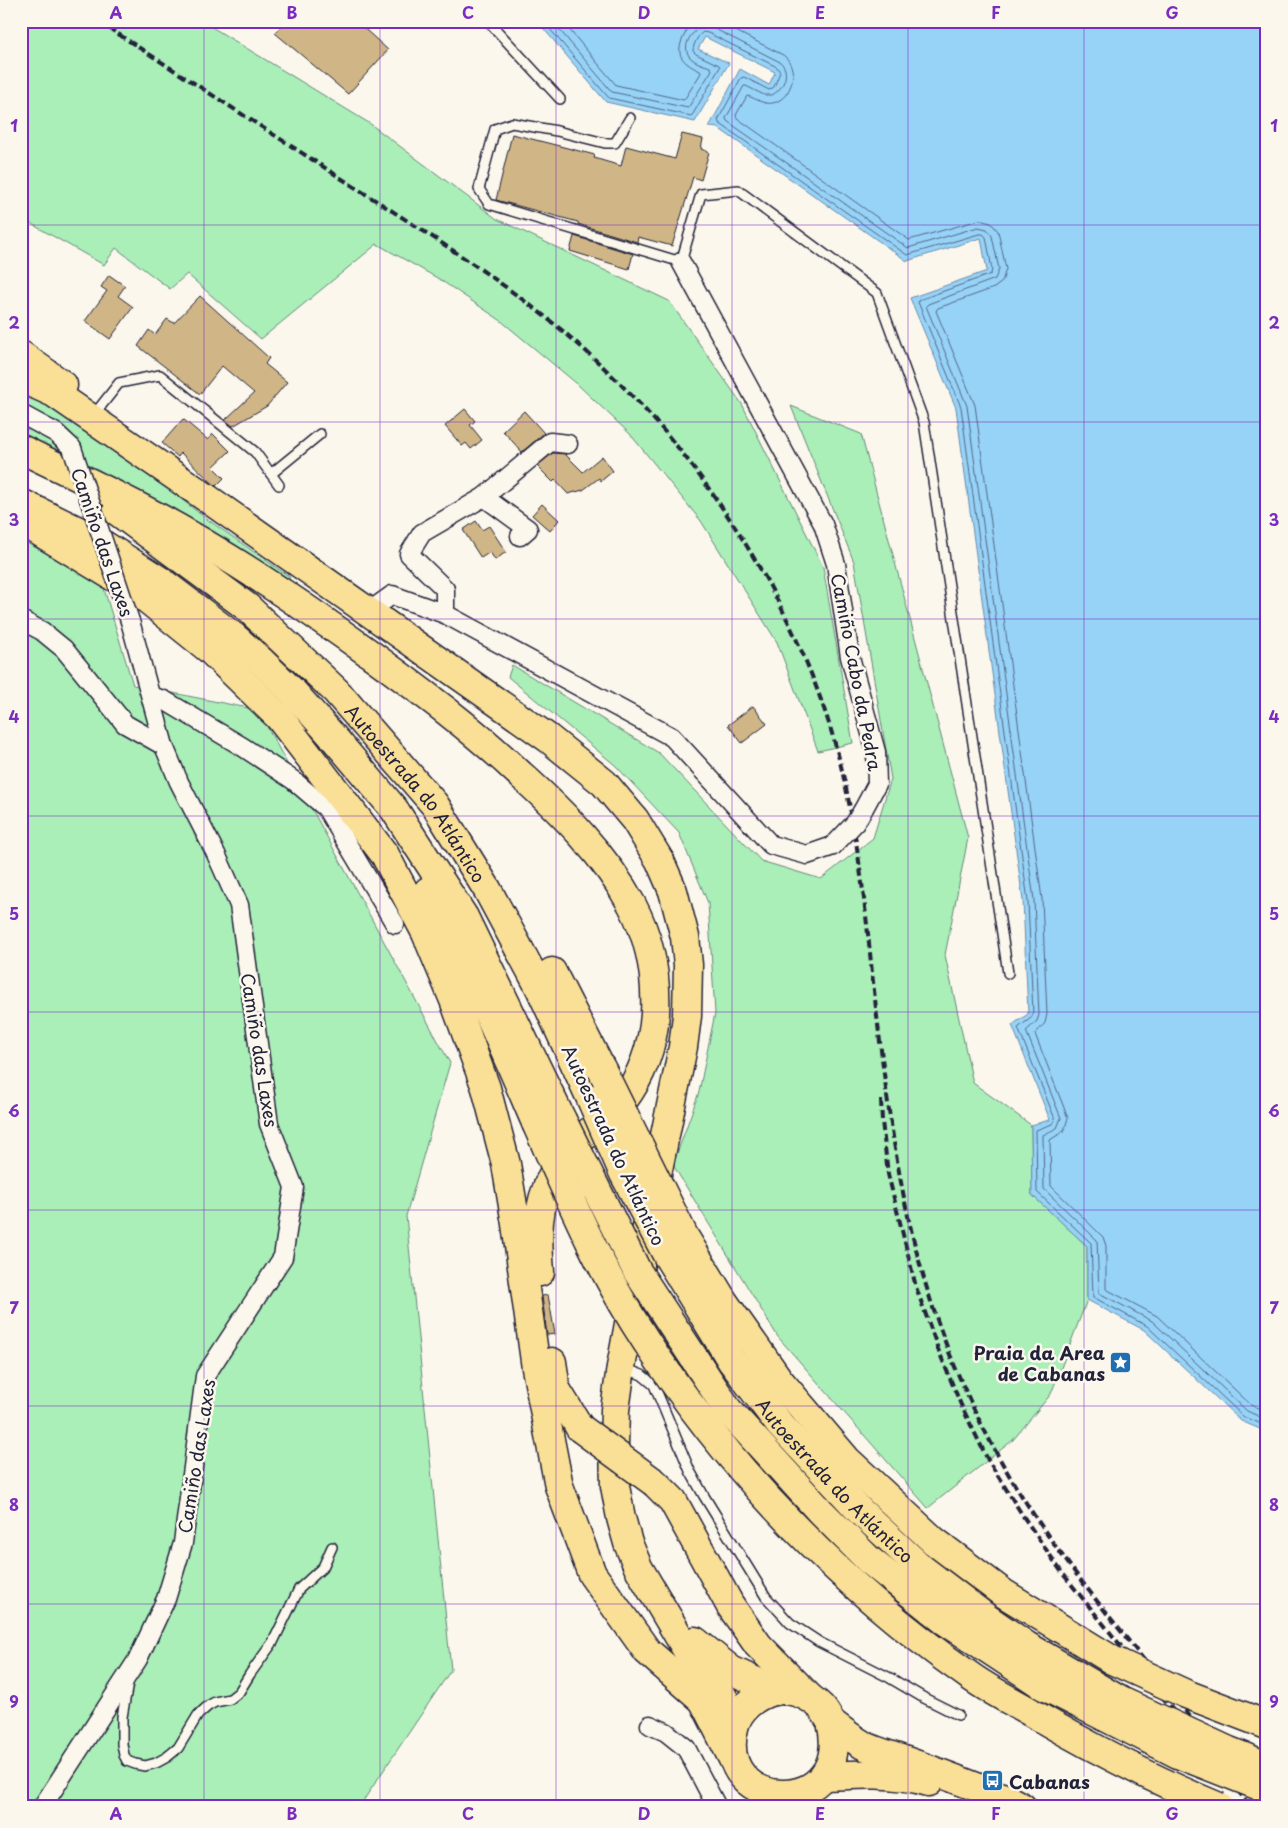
<svg xmlns="http://www.w3.org/2000/svg" width="1288" height="1828" font-family="'Playpen Sans',sans-serif">
<style>
.green{fill:#aaeeb8;stroke:#66887a}
.water{fill:#97d2f7;stroke:#688cac}
.lines{fill:none;stroke-linecap:round;stroke-linejoin:round}
.shore{stroke:#516886;stroke-width:1}
.building{fill:#d0b686;stroke:#22223b}
.lane-casing{stroke:#22223b;stroke-width:12}
.street-casing{stroke:#22223b;stroke-width:21}
.highway-casing{stroke:#22223b;stroke-width:31}
.lane{stroke:#fbf7ec;stroke-width:9}
.street{stroke:#fbf7ec;stroke-width:18}
.highway{stroke:#fadf96;stroke-width:28}
.rail{stroke:#22223b;stroke-width:4;stroke-dasharray:8 4;stroke-linecap:butt}
.street-bridge-casing{stroke:#22223b;stroke-width:21;stroke-linecap:butt}
.highway-bridge-casing{stroke:#22223b;stroke-width:31;stroke-linecap:butt}
.street-bridge{stroke:#fbf7ec;stroke-width:18}
.highway-bridge{stroke:#fadf96;stroke-width:28}
.grid{fill:none;stroke:#7b2cbf;stroke-width:1;stroke-opacity:0.55}
.labels{text-anchor:middle;dominant-baseline:central;stroke-width:5;stroke-linejoin:round;paint-order:stroke}
.street-label{font-size:18px;fill:#22223b;stroke:#fbf7ec}
.poi-label{font-size:18px;font-weight:bold;fill:#22223b;stroke:#fbf7ec;text-anchor:end}
.neatline{fill:none;stroke:#7b2cbf;stroke-width:2}
.grid-label{font-size:16px;text-anchor:middle;font-weight:bold;fill:#7b2cbf}
</style>
<rect width="100%" height="100%" fill="#fbf7ec"/>
<filter id="ink" filterUnits="userSpaceOnUse"><feTurbulence type="fractalNoise" baseFrequency=".02" numOctaves="2"/><feDisplacementMap in="SourceGraphic" scale="10" xChannelSelector="R" yChannelSelector="G"/><feConvolveMatrix kernelMatrix="1 2 1 2 8 2 1 2 1" color-interpolation-filters="sRGB"/></filter>
<g filter="url(#ink)">
<g class="green">
<polygon points="21,21 202,21 369,123 497,219 669,301 742,404 823,567 853,743 818,751 777,642 701,521 630,434 576,383 500,320 439,279 377,244 261,339 187,274 170,289 116,248 104,265 21,218"/>
<polygon points="21,364 133,461 204,517 290,577 287,582 21,436"/>
<polygon points="791,406 861,434 968,838 945,955 973,1083 1031,1125 1032,1195 1087,1246 1087,1300 1051,1394 1013,1440 928,1508 778,1337 673,1165 699,1092 715,1013 708,903 679,833 615,765 508,677 512,665 659,753 761,861 821,879 873,838 891,779 854,562"/>
<polygon points="21,540 102,582 133,685 258,710 450,1063 406,1216 451,1670 359,1807 21,1807"/>
</g>
<polygon class="water" points="537,21 1267,21 1267,1432 1241,1421 1144,1330 1087,1300 1087,1246 1032,1195 1031,1125 1050,1120 1012,1025 1028,1014 1023,901 956,408 910,298 987,271 981,238 907,261 718,128 709,127 740,69 769,85 775,72 705,37 698,49 729,63 695,122 606,102"/>
<g class="lines">
<g class="shore">
<path d="M543 21 609 98 691 116 693 114 720 67 719 65 696 54 693 51C693 45 698 35 703 32L708 33 777 67 780 72 774 87 769 90 744 77 741 78 718 120 719 123 907 255 979 234H983L986 237 992 269 991 274 919 300 918 302 961 407 1028 901 1033 1014 1031 1018 1018 1028 1055 1119 1052 1124 1036 1130 1037 1192 1091 1243 1093 1297 1147 1326 1244 1417 1267 1426"/>
<path d="M552 21 612 92 688 108 712 70 710 67C704 65 693 62 689 56 680 43 697 23 711 27L780 62C791 71 784 89 772 95H764L746 86H744L726 118 727 121 908 248 978 227 987 229 992 236 999 269 995 279 928 304 926 306 967 406 1034 900 1039 1015 1037 1021 1026 1031 1061 1118 1057 1128 1043 1135 1044 1189 1097 1240 1099 1293 1152 1321 1247 1411 1267 1420"/>
<path d="M562 21 616 85 684 100 701 73 700 71C681 62 674 54 685 34 687 29 690 25 695 21"/>
<path d="M716 21 783 55C800 67 793 98 773 103 763 105 756 98 747 96L736 115 737 118 909 240 979 220 991 223 998 231 1006 269 1002 282 994 288 938 308 936 311 975 405 1042 899 1047 1014 1045 1023 1035 1034 1068 1118 1064 1131 1050 1140 1051 1186 1103 1237 1106 1246V1289L1157 1316 1251 1405 1267 1411"/>
</g>
</g>
<g class="building">
<polygon points="286,21 356,21 388,50 348,94 275,33"/>
<polygon points="512,134 595,155 594,158 621,166 626,146 675,159 682,134 703,139 701,149 709,152 701,180 693,177 672,246 638,237 637,242 578,224 578,222 496,200"/>
<polygon points="574,236 633,254 629,269 570,251"/>
<polygon points="109,275 125,286 118,296 133,307 110,339 85,321 107,291 101,287"/>
<polygon points="200,296 269,358 265,364 287,382 267,406 233,426 225,420 254,393 222,366 200,394 138,346 149,330 155,335 167,319 174,323"/>
<polygon points="465,409 475,421 470,425 482,440 471,449 466,443 462,446 445,426"/>
<polygon points="524,411 544,433 522,452 503,431"/>
<polygon points="183,419 208,440 213,434 230,451 213,467 224,478 216,486 209,480 181,453 178,457 162,443"/>
<polygon points="553,453 565,454 583,472 602,456 613,471 601,481 599,478 583,490 568,494 555,480 553,482 537,466"/>
<polygon points="542,504 559,520 550,531 532,515"/>
<polygon points="476,521 482,530 489,526 506,552 495,560 490,552 481,558 463,530"/>
<polygon points="753,706 767,724 742,743 728,725"/>
<polygon points="548,1295 555,1334 547,1335 542,1296"/>
</g>
<g class="lines">
<defs>
<g id="lane">
<polyline points="488,21 560,99"/>
<polyline points="630,118 615,143 605,143 557,131 512,123 495,129 479,189 489,204 681,262 701,194 738,190 877,293 924,422 1008,973"/>
<polyline points="97,411 119,383 160,375 255,452 279,485"/>
<polyline points="271,474 320,434"/>
<polyline points="624,1368 642,1375 654,1385 690,1471 704,1496 766,1597 790,1623 819,1642 890,1678 924,1698 958,1715"/>
<polyline points="128,1683 122,1717 122,1744 124,1755 127,1761 135,1764 145,1766 156,1763 167,1757 178,1748 198,1715 208,1706 215,1702 230,1699 239,1692 250,1674 273,1642 299,1589 323,1567 332,1547"/>
</g>
<g id="street">
<polyline points="681,262 823,524 836,564 850,657 876,752 877,784 863,810"/>
<polyline points="21,414 56,433 72,448"/>
<polyline points="484,497 528,529 520,536"/>
<polyline points="367,613 392,595 445,614 672,737 771,845 807,855 833,846"/>
<polyline points="445,614 445,589 409,554 422,533 484,497 550,442 568,444"/>
<polyline points="21,620 42,631 64,649 125,724 164,746"/>
<polyline points="151,696 164,700 243,747 293,780 326,808 395,924"/>
<polyline points="650,1725 666,1732 686,1748 717,1807"/>
<polyline points="42,1807 138,1659 166,1599 183,1543 205,1376 283,1257 294,1187 269,1124 239,905 216,854 179,782 164,746 130,621"/>
</g>
<g id="highway">
<polyline points="21,355 63,385"/>
<polyline points="21,378 54,393 201,494 548,738 604,783 635,820 660,861 673,891 685,937 688,965 687,1016 683,1047 653,1194 621,1367 615,1410 614,1445 615,1486 621,1518 628,1543 638,1567 688,1652 719,1689 735,1721"/>
<path d="M21 449C66 471 111 492 154 515 231 556 303 605 373 656 425 694 475 731 521 775 563 813 605 855 632 905 650 939 657 976 655 1014 653 1045 642 1077 622 1102 604 1123 579 1137 561 1159 558 1163 555 1169 553 1174 536 1207 537 1236 540 1272"/>
<polyline points="21,503 93,538 159,580 234,637 262,662 294,693 334,738 394,809 464,917 562,1120"/>
<path id="s1" d="M117 511 247 607 336 691 435 805 487 889 540 988 591 1099"/>
<polyline points="21,523 35,529 137,591 209,649 279,717 385,855 426,933 454,1000 486,1088 506,1164 516,1224 536,1368 559,1486 592,1574 647,1651 703,1700 734,1761"/>
<path d="M428 891C469 966 502 1044 536 1123"/>
<polyline points="552,972 602,1070"/>
<polyline points="552,1362 556,1389 580,1428"/>
<polyline points="655,1483 673,1501 730,1605 758,1645 810,1698"/>
<polyline points="695,1641 731,1670 776,1691"/>
<path d="M831 1722C855 1819 713 1815 734 1728 738 1709 755 1696 773 1691 790 1687 809 1695 821 1707 826 1712 828 1718 832 1723 841 1730 853 1739 863 1745 877 1752 894 1756 909 1762 941 1773 973 1786 1005 1798L1022 1807"/>
<path d="M824 1776C859 1774 894 1772 929 1782"/>
</g>
</defs>
<use href="#lane" class="lane-casing"/>
<use href="#street" class="street-casing"/>
<use href="#highway" class="highway-casing"/>
<use href="#lane" class="lane"/>
<use href="#street" class="street"/>
<use href="#highway" class="highway"/>
<g class="rail">
<path d="M98 21C183 76 268 131 353 186 419 228 486 270 548 319 600 360 657 418 696 471 761 558 813 657 840 762 857 831 865 902 872 973 884 1077 895 1181 925 1282 949 1364 987 1444 1034 1515 1065 1562 1101 1606 1136 1650 1178 1702 1221 1754 1263 1807"/>
<polyline points="881,1100 882,1121 888,1174 916,1287 938,1349 961,1405 988,1460 1023,1516 1063,1574 1251,1807"/>
</g>
<defs>
<g id="street-bridge">
<polyline points="72,448 130,621"/>
<polyline points="833,846 855,823 863,810"/>
</g>
<g id="highway-bridge">
<polyline points="602,1070 684,1236 724,1302 779,1380 847,1460 934,1541 1003,1593 1112,1660 1186,1694 1267,1725"/>
<path id="s2" d="M591 1099 624 1174 668 1257 731 1360 780 1425 861 1512 922 1569 985 1617 1027 1646 1121 1701 1229 1751 1267 1766"/>
<polyline points="562,1120 637,1271 728,1410 821,1512 869,1560 944,1620 1044,1686 1178,1754 1267,1789"/>
<path d="M536 1123C569 1197 601 1273 646 1341 730 1471 841 1586 967 1674 987 1689 1010 1700 1032 1713 1092 1748 1154 1780 1219 1807"/>
<polyline points="580,1428 655,1483"/>
</g>
</defs>
<use href="#street-bridge" class="street-bridge-casing"/>
<use href="#highway-bridge" class="highway-bridge-casing"/>
<use href="#street-bridge" class="street-bridge"/>
<use href="#highway-bridge" class="highway-bridge"/>
</g>
</g>
<path class="grid" d="M204 21V1807M380 21V1807M556 21V1807M732 21V1807M908 21V1807M1084 21V1807M21 225H1267M21 422H1267M21 619H1267M21 816H1267M21 1012H1267M21 1210H1267M21 1406H1267M21 1604H1267"/>
<defs>
<symbol id="sight-square" viewBox="-11 -11 22 22"><rect x="-9" y="-9" width="18" height="18" rx="4" fill="#1f6fb2" stroke="#fbf7ec"/><path d="M0-6L1.8-2.2L6-1.7L2.9 1.2L3.7 5.4L0 3.3L-3.7 5.4L-2.9 1.2L-6-1.7L-1.8-2.2Z" fill="#fff"/></symbol>
<symbol id="bus-square" viewBox="-11 -11 22 22"><rect x="-9" y="-9" width="18" height="18" rx="4" fill="#1f6fb2" stroke="#fbf7ec"/><path d="M-5-6H5V4H4V6H2V4H-2V6H-4V4H-5ZM-3.5-4V0h7V-4ZM-3.5 1.2v1.5H-2V1.2ZM2 1.2v1.5H3.5V1.2Z" fill="#fff"/></symbol>
</defs>
<g fill-rule="evenodd">
<use href="#sight-square" x="1108" y="1350" width="25" height="25"/>
<use href="#bus-square" x="980" y="1768" width="25" height="25"/>
</g>
<g class="labels">
<g class="street-label">
<text transform="translate(103 542) rotate(71)">Camiño das Laxes</text>
<text transform="translate(857 672) rotate(79)">Camiño Cabo da Pedra</text>
<text stroke="none"><textPath href="#s1" startOffset="414">Autoestrada do Atlántico</textPath></text>
<text transform="translate(260 1050) rotate(81)">Camiño das Laxes</text>
<text transform="translate(614 1145) rotate(65)">Autoestrada do Atlántico</text>
<text transform="translate(196 1456) rotate(-81)">Camiño das Laxes</text>
<text stroke="none"><textPath href="#s2" startOffset="456">Autoestrada do Atlántico</textPath></text>
</g>
<g class="poi-label">
<text x="1105" y="1352">Praia da Area<tspan x="1105" dy="21">de Cabanas</tspan></text>
<text x="1009" y="1781" text-anchor="start">Cabanas</text>
</g>
</g>
<rect width="1288" height="1828" fill="none" stroke="#fbf7ec" stroke-width="55"/>
<rect x="28" y="28" width="1232" height="1772" class="neatline"/>
<g class="grid-label">
<text x="116" y="19">A</text>
<text x="292" y="19">B</text>
<text x="468" y="19">C</text>
<text x="644" y="19">D</text>
<text x="820" y="19">E</text>
<text x="996" y="19">F</text>
<text x="1172" y="19">G</text>
<text x="14" y="132">1</text>
<text x="1274" y="132">1</text>
<text x="14" y="329">2</text>
<text x="1274" y="329">2</text>
<text x="14" y="526">3</text>
<text x="1274" y="526">3</text>
<text x="14" y="723">4</text>
<text x="1274" y="723">4</text>
<text x="14" y="920">5</text>
<text x="1274" y="920">5</text>
<text x="14" y="1117">6</text>
<text x="1274" y="1117">6</text>
<text x="14" y="1314">7</text>
<text x="1274" y="1314">7</text>
<text x="14" y="1511">8</text>
<text x="1274" y="1511">8</text>
<text x="14" y="1708">9</text>
<text x="1274" y="1708">9</text>
<text x="116" y="1820">A</text>
<text x="292" y="1820">B</text>
<text x="468" y="1820">C</text>
<text x="644" y="1820">D</text>
<text x="820" y="1820">E</text>
<text x="996" y="1820">F</text>
<text x="1172" y="1820">G</text>
</g>
</svg>
